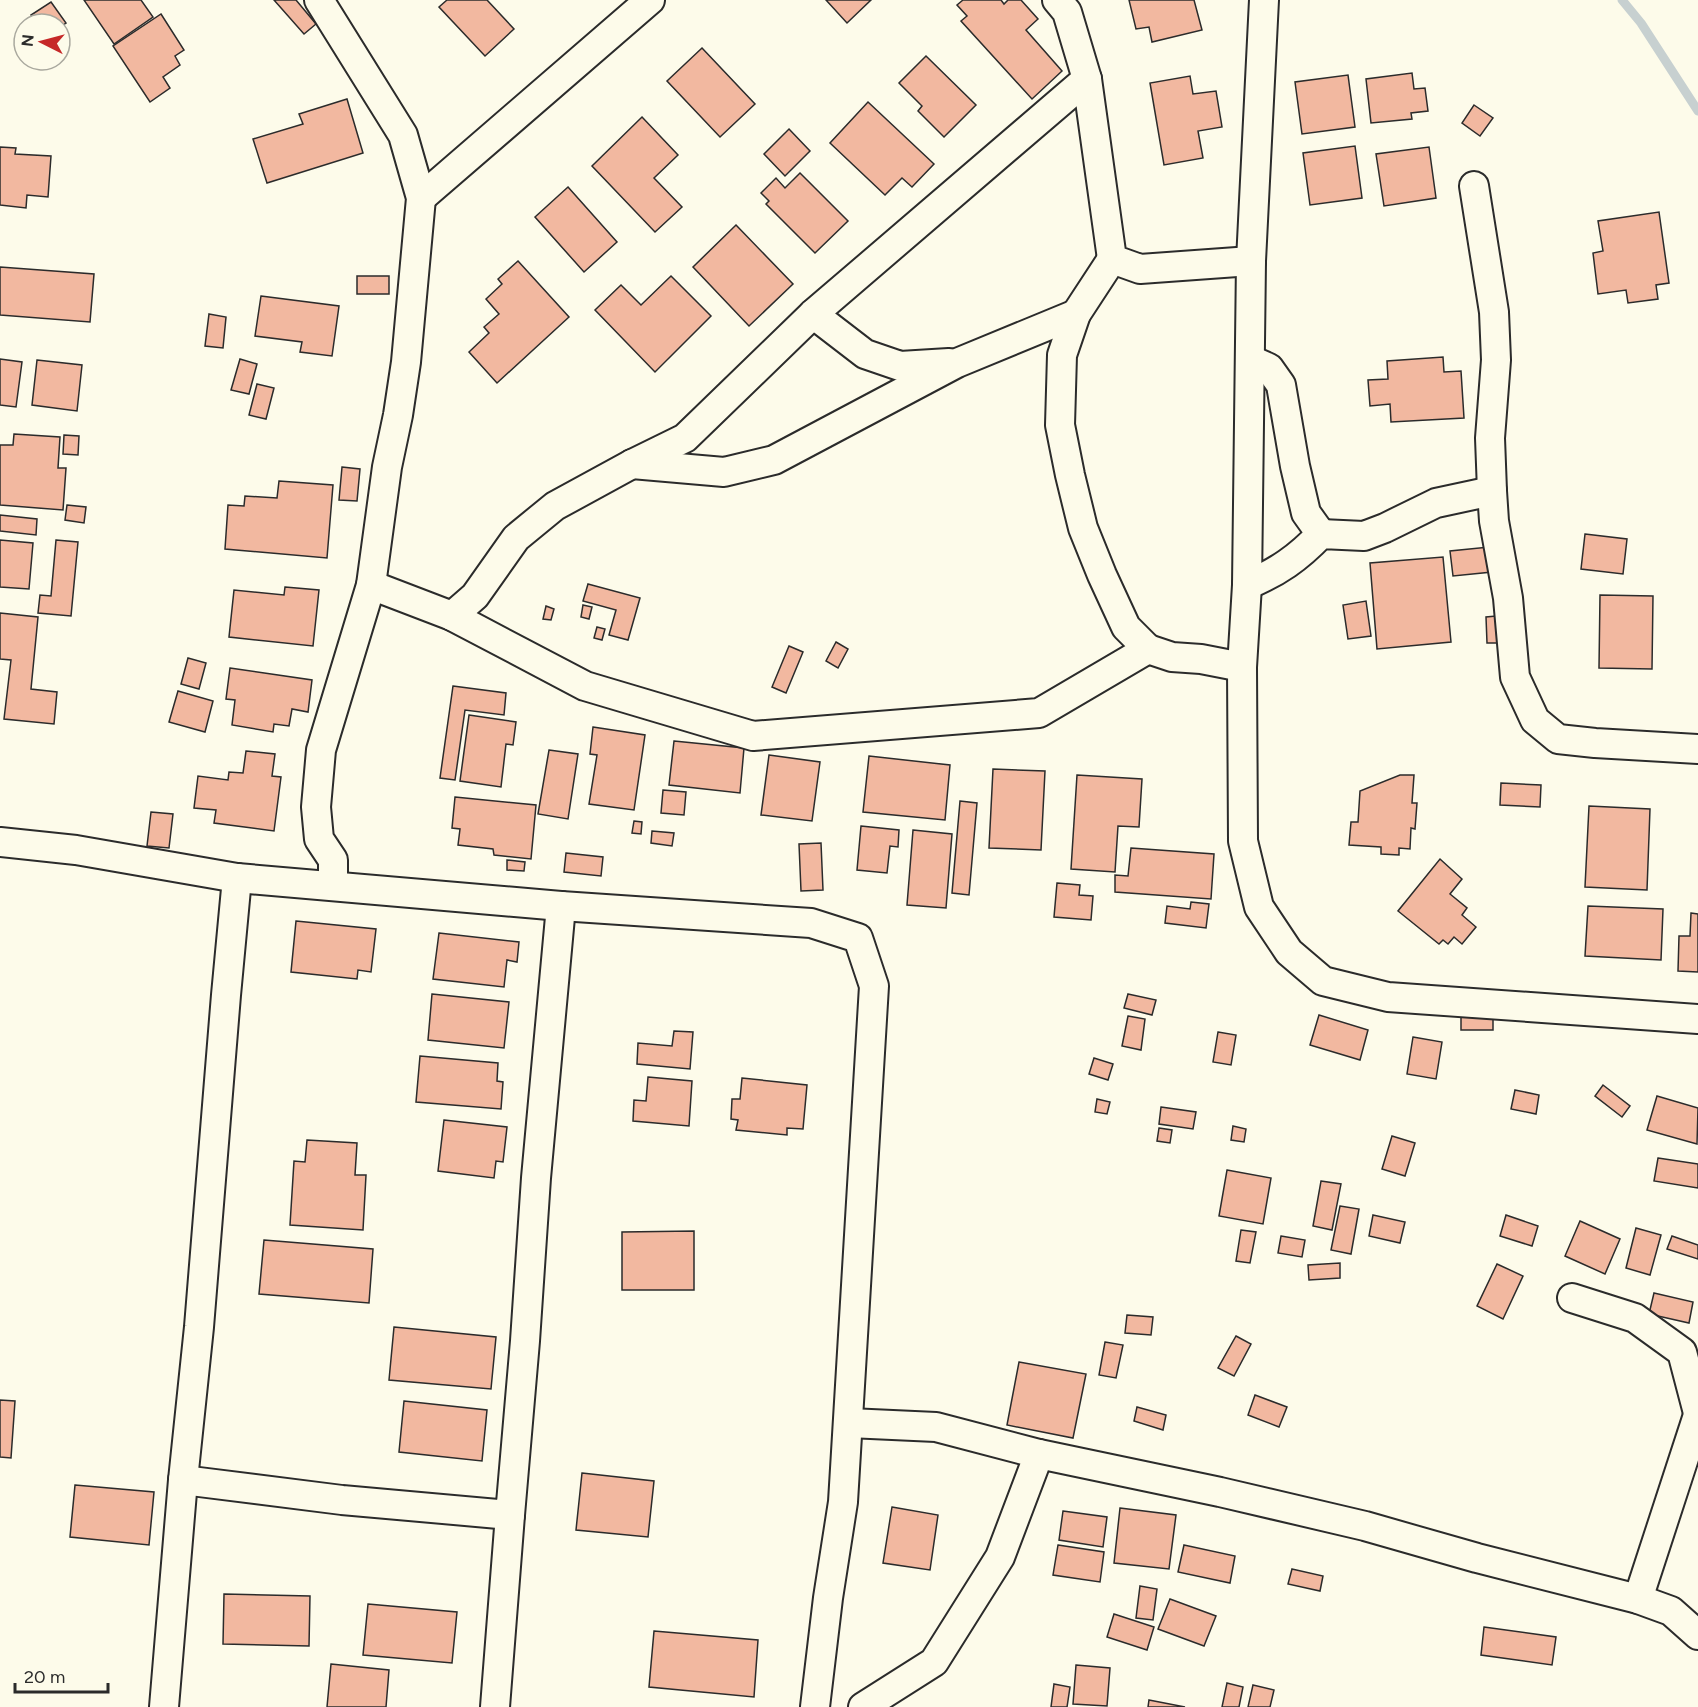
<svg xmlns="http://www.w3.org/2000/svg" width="1698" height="1707" font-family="Figtree,sans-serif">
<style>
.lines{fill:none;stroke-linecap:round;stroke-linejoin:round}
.stream{stroke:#c7d0d0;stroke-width:9}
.building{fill:#f2b8a0;stroke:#2b2b2b;stroke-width:1.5}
.street-casing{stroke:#2b2b2b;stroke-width:32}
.street{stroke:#fdfbea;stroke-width:28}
</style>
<rect width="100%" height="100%" fill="#fdfbea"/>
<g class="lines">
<polyline class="stream" points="1622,0 1641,23 1698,111"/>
</g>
<g class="building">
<polygon points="84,0 141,0 153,17 114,44"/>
<polygon points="274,0 296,0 316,24 304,34"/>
<polygon points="447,0 487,0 514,29 485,56 439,7"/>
<polygon points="826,0 871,0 847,23"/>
<polygon points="963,0 1001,0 1004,4 1008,0 1021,0 1038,19 1026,30 1062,71 1032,99 961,21 967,16 957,5"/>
<polygon points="1129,0 1194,0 1202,30 1152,42 1149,27 1136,29"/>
<polygon points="51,2 66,23 60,27 60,24 37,24 31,15"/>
<polygon points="161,14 184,50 175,56 180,65 163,77 170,88 150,102 113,46"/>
<polygon points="702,48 755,104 720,137 667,81"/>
<polygon points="926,56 976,105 944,137 918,111 922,106 899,83"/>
<polygon points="1412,73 1414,89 1425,88 1428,111 1411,113 1412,119 1371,123 1366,79"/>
<polygon points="1348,75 1355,127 1302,134 1295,82"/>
<polygon points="1190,76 1193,94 1216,91 1222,127 1198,131 1203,158 1164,165 1150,83"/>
<polygon points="347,99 363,153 267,183 253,139 303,124 299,114"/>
<polygon points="868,102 934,164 912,187 902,178 885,195 830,143"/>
<polygon points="1474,105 1493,118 1480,136 1462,123"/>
<polygon points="642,117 678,155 654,178 682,207 655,232 592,166"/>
<polygon points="789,129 810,151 785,176 764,154"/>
<polygon points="1355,146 1362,198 1310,205 1303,153"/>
<polygon points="0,147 16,148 15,154 51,156 48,197 27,195 26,208 0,205"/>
<polygon points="1429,147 1436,198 1384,206 1376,154"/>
<polygon points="800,173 848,221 815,253 766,204 769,201 761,193 776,178 785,188"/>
<polygon points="568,187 617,242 584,272 535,217"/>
<polygon points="1659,212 1669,283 1656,285 1658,299 1628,303 1626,290 1598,294 1593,253 1603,251 1598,221"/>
<polygon points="736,225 793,284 749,326 693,267"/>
<polygon points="518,261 569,317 497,383 469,352 489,333 484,327 499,314 486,299 502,284 498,279"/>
<polygon points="0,267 94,274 90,322 0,315"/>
<rect x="357" y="276" width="32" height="18"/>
<polygon points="671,276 711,316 655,372 595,310 621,285 641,305"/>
<polygon points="261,296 339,306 332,356 300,352 302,342 255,336"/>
<polygon points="209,314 226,317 223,348 205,346"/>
<polygon points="1443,357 1444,372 1461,371 1464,418 1391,422 1390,404 1370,406 1368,380 1388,379 1387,361"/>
<polygon points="0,359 22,362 16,407 0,405"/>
<polygon points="240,359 257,364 249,394 231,390"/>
<polygon points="37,360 82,365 77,411 32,405"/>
<polygon points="257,384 274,388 266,419 249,415"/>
<polygon points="14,434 60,437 58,468 66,468 63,510 0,505 0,445 13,445"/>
<polygon points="64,435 79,436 78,455 63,454"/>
<polygon points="342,467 360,469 357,501 339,500"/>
<polygon points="279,481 333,485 327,558 225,549 228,505 244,506 245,496 277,498"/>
<polygon points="67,505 86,507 84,523 65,520"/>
<polygon points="0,515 37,519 36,535 0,531"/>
<polygon points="1585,534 1627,539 1623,574 1581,569"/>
<polygon points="0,540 33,543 29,589 0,587"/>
<polygon points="56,540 78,542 71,616 38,613 40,595 51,596"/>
<polygon points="1489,547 1492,572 1453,576 1450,551"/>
<polygon points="1443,557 1451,642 1377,649 1370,563"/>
<polygon points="588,584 640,598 628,640 609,635 616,610 583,601"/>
<polygon points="285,587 319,590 313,646 229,637 234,590 284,595"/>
<polygon points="1600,595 1653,596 1652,669 1599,668"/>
<polygon points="1366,601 1371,636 1348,639 1343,605"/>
<polygon points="583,605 592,607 589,619 581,617"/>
<polygon points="546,606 554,609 551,620 543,619"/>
<polygon points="0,613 38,617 31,689 57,692 54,724 4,719 11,660 0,659"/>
<polygon points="1496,616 1497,643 1487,643 1486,617"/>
<polygon points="597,627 605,629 602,640 594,638"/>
<polygon points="836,642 848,649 838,668 826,661"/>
<polygon points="789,646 803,652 786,693 772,687"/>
<polygon points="188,658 206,663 199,689 181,684"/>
<polygon points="230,668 312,680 308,712 292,709 289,726 274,724 273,732 232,725 235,700 226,699"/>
<polygon points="453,686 506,693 504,715 465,710 455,780 440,778"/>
<polygon points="178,691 213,701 205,732 169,722"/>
<polygon points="469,715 516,722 513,745 506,744 501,787 460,781"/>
<polygon points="593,727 645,735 634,810 589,804 597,755 590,754"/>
<polygon points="674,741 744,748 740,793 669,785"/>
<polygon points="549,750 578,754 568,819 538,814"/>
<polygon points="246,751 275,754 272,776 281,777 274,831 214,823 216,810 194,808 198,776 228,780 229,772 243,773"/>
<polygon points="769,755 820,762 812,821 761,815"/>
<polygon points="869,756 950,765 945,820 863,812"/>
<polygon points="993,769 1045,771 1041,850 989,848"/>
<polygon points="1077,775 1142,779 1139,827 1118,826 1115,872 1071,869"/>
<polygon points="1400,775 1414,775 1412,803 1417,803 1415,829 1411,828 1410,849 1399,848 1399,855 1381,854 1381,847 1349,845 1351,822 1358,822 1360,791"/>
<polygon points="1501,783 1541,785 1540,807 1500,805"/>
<polygon points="663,790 686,792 684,815 661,813"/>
<polygon points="455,797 536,805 531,859 494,855 493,849 458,845 460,829 452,828"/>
<polygon points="960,801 977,803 969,895 952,893"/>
<polygon points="1589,806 1650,809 1647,890 1585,887"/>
<polygon points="151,812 173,814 169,848 147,846"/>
<polygon points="634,821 642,822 641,834 632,833"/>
<polygon points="861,826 899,830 898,847 890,846 887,873 857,870"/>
<polygon points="913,830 952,834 946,908 907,905"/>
<polygon points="652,831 674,833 672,846 651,843"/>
<polygon points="821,843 823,890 801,891 799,844"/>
<polygon points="1131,848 1214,854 1211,899 1115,892 1115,875 1128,876"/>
<polygon points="566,853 603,857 601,876 564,872"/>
<polygon points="1440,859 1462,879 1450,894 1467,908 1462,915 1476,927 1462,944 1454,937 1448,944 1443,940 1439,944 1398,911"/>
<polygon points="507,860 525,862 524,871 507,870"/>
<polygon points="1057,883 1080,885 1079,895 1093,896 1091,920 1054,917"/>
<polygon points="1191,902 1209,904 1206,928 1165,923 1167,906 1190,909"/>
<polygon points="1588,906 1663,909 1661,960 1585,956"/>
<polygon points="1691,913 1698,914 1698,972 1678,971 1679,936 1690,936"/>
<polygon points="296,921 376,929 371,972 358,970 357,979 291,972"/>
<polygon points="439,933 519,942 517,962 507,960 504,987 433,979"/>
<polygon points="432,994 509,1002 504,1048 428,1040"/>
<polygon points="1128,994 1156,1000 1152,1015 1124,1008"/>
<polygon points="1319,1015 1368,1030 1360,1060 1310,1045"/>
<polygon points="1461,1015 1493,1016 1493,1030 1461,1030"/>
<polygon points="1128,1016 1145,1019 1141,1050 1122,1046"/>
<polygon points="674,1031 693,1032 690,1069 637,1064 638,1043 672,1046"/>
<polygon points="1218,1032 1236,1035 1231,1065 1213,1062"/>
<polygon points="1413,1037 1442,1042 1436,1079 1407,1074"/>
<polygon points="420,1056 498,1063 497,1081 503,1082 501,1109 416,1102"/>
<polygon points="1094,1058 1113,1064 1108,1080 1089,1074"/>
<polygon points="648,1077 692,1081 689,1126 633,1121 634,1100 646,1101"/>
<polygon points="742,1078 807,1085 803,1129 787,1128 787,1135 736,1130 738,1120 731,1119 732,1099 740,1099"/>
<polygon points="1603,1085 1630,1106 1622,1117 1595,1096"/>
<polygon points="1515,1090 1539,1095 1536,1114 1511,1109"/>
<polygon points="1657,1096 1698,1108 1697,1144 1647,1130"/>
<polygon points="1097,1099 1110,1102 1107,1114 1095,1112"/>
<polygon points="1161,1107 1196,1112 1193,1129 1159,1124"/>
<polygon points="444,1120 507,1127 503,1162 496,1161 494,1178 438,1171"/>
<polygon points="1233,1126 1246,1129 1244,1142 1231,1140"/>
<polygon points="1159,1128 1172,1130 1170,1143 1157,1141"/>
<polygon points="1392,1136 1415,1143 1405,1176 1382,1169"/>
<polygon points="307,1140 357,1143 355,1175 366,1175 363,1230 290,1225 294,1161 305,1162"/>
<polygon points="1658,1158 1698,1164 1698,1188 1654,1181"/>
<polygon points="1227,1170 1271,1178 1263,1224 1219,1216"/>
<polygon points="1321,1181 1341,1184 1332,1230 1313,1226"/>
<polygon points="1340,1206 1359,1209 1351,1254 1331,1250"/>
<polygon points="1373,1215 1405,1222 1400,1243 1369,1236"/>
<polygon points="1506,1215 1538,1226 1532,1246 1500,1236"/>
<polygon points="1580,1221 1620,1239 1605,1274 1565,1256"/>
<polygon points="1636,1228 1661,1235 1650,1275 1626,1268"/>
<polygon points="1241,1230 1256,1232 1250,1263 1236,1261"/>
<polygon points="694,1231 694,1290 622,1290 622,1232"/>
<polygon points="1281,1236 1305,1240 1302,1257 1278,1253"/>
<polygon points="1672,1236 1698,1245 1698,1259 1667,1249"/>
<polygon points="264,1240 373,1249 369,1303 259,1294"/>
<polygon points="1340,1263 1340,1278 1309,1280 1308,1265"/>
<polygon points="1497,1264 1523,1276 1503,1319 1477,1306"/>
<polygon points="1654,1293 1693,1302 1689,1323 1649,1314"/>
<polygon points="1127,1315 1153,1317 1151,1335 1125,1333"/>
<polygon points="394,1327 496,1337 491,1389 389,1380"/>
<polygon points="1236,1336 1251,1344 1234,1376 1218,1368"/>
<polygon points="1105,1342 1123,1345 1116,1378 1099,1375"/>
<polygon points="1019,1362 1086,1374 1073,1438 1007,1425"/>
<polygon points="1255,1395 1287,1407 1279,1427 1248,1415"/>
<polygon points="0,1400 15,1401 11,1458 0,1457"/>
<polygon points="404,1401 487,1410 482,1461 399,1452"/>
<polygon points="1137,1407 1166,1415 1163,1430 1134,1421"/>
<polygon points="582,1473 654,1481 648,1537 576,1530"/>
<polygon points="75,1485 154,1492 149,1545 70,1537"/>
<polygon points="892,1507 938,1515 930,1570 883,1563"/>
<polygon points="1120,1508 1176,1515 1169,1569 1114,1563"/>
<polygon points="1063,1511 1107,1517 1103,1547 1059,1540"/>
<polygon points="1058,1545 1104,1552 1100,1582 1053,1575"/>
<polygon points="1184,1545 1235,1556 1230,1583 1178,1572"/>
<polygon points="1292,1569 1323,1576 1320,1591 1288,1584"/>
<polygon points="1140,1586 1157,1589 1153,1620 1136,1618"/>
<polygon points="224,1594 310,1596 309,1646 223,1644"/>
<polygon points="1170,1599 1216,1616 1204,1646 1158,1629"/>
<polygon points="368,1604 457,1612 452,1663 363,1655"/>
<polygon points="1114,1614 1154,1627 1147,1650 1107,1637"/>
<polygon points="1484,1627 1556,1637 1552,1665 1481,1655"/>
<polygon points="654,1631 758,1640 754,1697 649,1687"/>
<polygon points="331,1664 389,1670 386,1707 327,1707"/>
<polygon points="1076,1665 1110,1668 1107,1706 1073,1704"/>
<polygon points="1227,1683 1243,1687 1239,1707 1222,1707"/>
<polygon points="1054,1684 1070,1687 1067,1707 1051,1707"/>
<polygon points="1253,1685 1274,1690 1270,1707 1248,1707"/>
<polygon points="1149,1700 1185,1707 1148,1707"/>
</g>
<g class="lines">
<defs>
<g id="street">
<polyline points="319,0 403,135 421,198 406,362 398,415 387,467 371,585 321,750 316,807 319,839 333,860 333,886"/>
<polyline points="1057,0 1067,12 1087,79 1112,259 1140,269 1251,261"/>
<polyline points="1264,0 1251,261 1247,585 1242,667 1243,841 1259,907 1289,952 1323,981 1388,997 1698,1019"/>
<polyline points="1474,186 1494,312 1496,360 1490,438 1492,491 1494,521 1508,598 1515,677 1535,720 1558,739 1595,743 1698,749"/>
<polyline points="421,198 650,0"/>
<polyline points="813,314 865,354 900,366 949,363"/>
<polyline points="1251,360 1269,368 1281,385 1295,466 1306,513 1321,534"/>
<polyline points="632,464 724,472 774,460 957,363 1076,314"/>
<polyline points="371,585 452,616 585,686 753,736 1039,713 1148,649 1126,627 1102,575 1083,528 1070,475 1060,425 1062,355 1076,314 1112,259"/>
<path d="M1247 585C1278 572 1298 558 1321 534L1364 536 1385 528 1436 503 1492 491"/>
<polyline points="452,616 475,596 516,538 555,506 632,464 685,438 813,314 1087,79"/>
<polyline points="1148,649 1172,657 1201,659 1242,667"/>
<polyline points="0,842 76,850 237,878 561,906 811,923 858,938 874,986 843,1502 828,1598 815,1707"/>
<polyline points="1572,1298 1635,1318 1682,1352 1698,1413"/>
<polyline points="849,1423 936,1427 1039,1454 1220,1492 1365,1526 1477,1558 1638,1599 1671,1611 1698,1635"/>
<polyline points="183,1480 342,1500 510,1515 525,1341 536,1178 561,906"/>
<polyline points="1638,1599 1698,1415"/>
<polyline points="164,1707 183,1480 199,1327 226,995 237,878"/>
<polyline points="495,1707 510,1515"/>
<polyline points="863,1707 934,1662 1000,1557 1039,1454"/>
</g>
</defs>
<use href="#street" class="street-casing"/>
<use href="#street" class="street"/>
</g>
<g transform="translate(42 42) rotate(276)"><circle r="28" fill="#fdfbea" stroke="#a9a89e" stroke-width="1.5"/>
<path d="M0-4.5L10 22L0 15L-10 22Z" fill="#c62828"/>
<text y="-9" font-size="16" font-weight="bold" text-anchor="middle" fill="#2b2b2b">N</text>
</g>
<path d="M15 1683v9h93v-9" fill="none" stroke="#2b2b2b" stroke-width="3"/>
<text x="24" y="1683" font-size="18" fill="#2b2b2b" stroke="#fdfbea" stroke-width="4.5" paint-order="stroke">20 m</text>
</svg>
